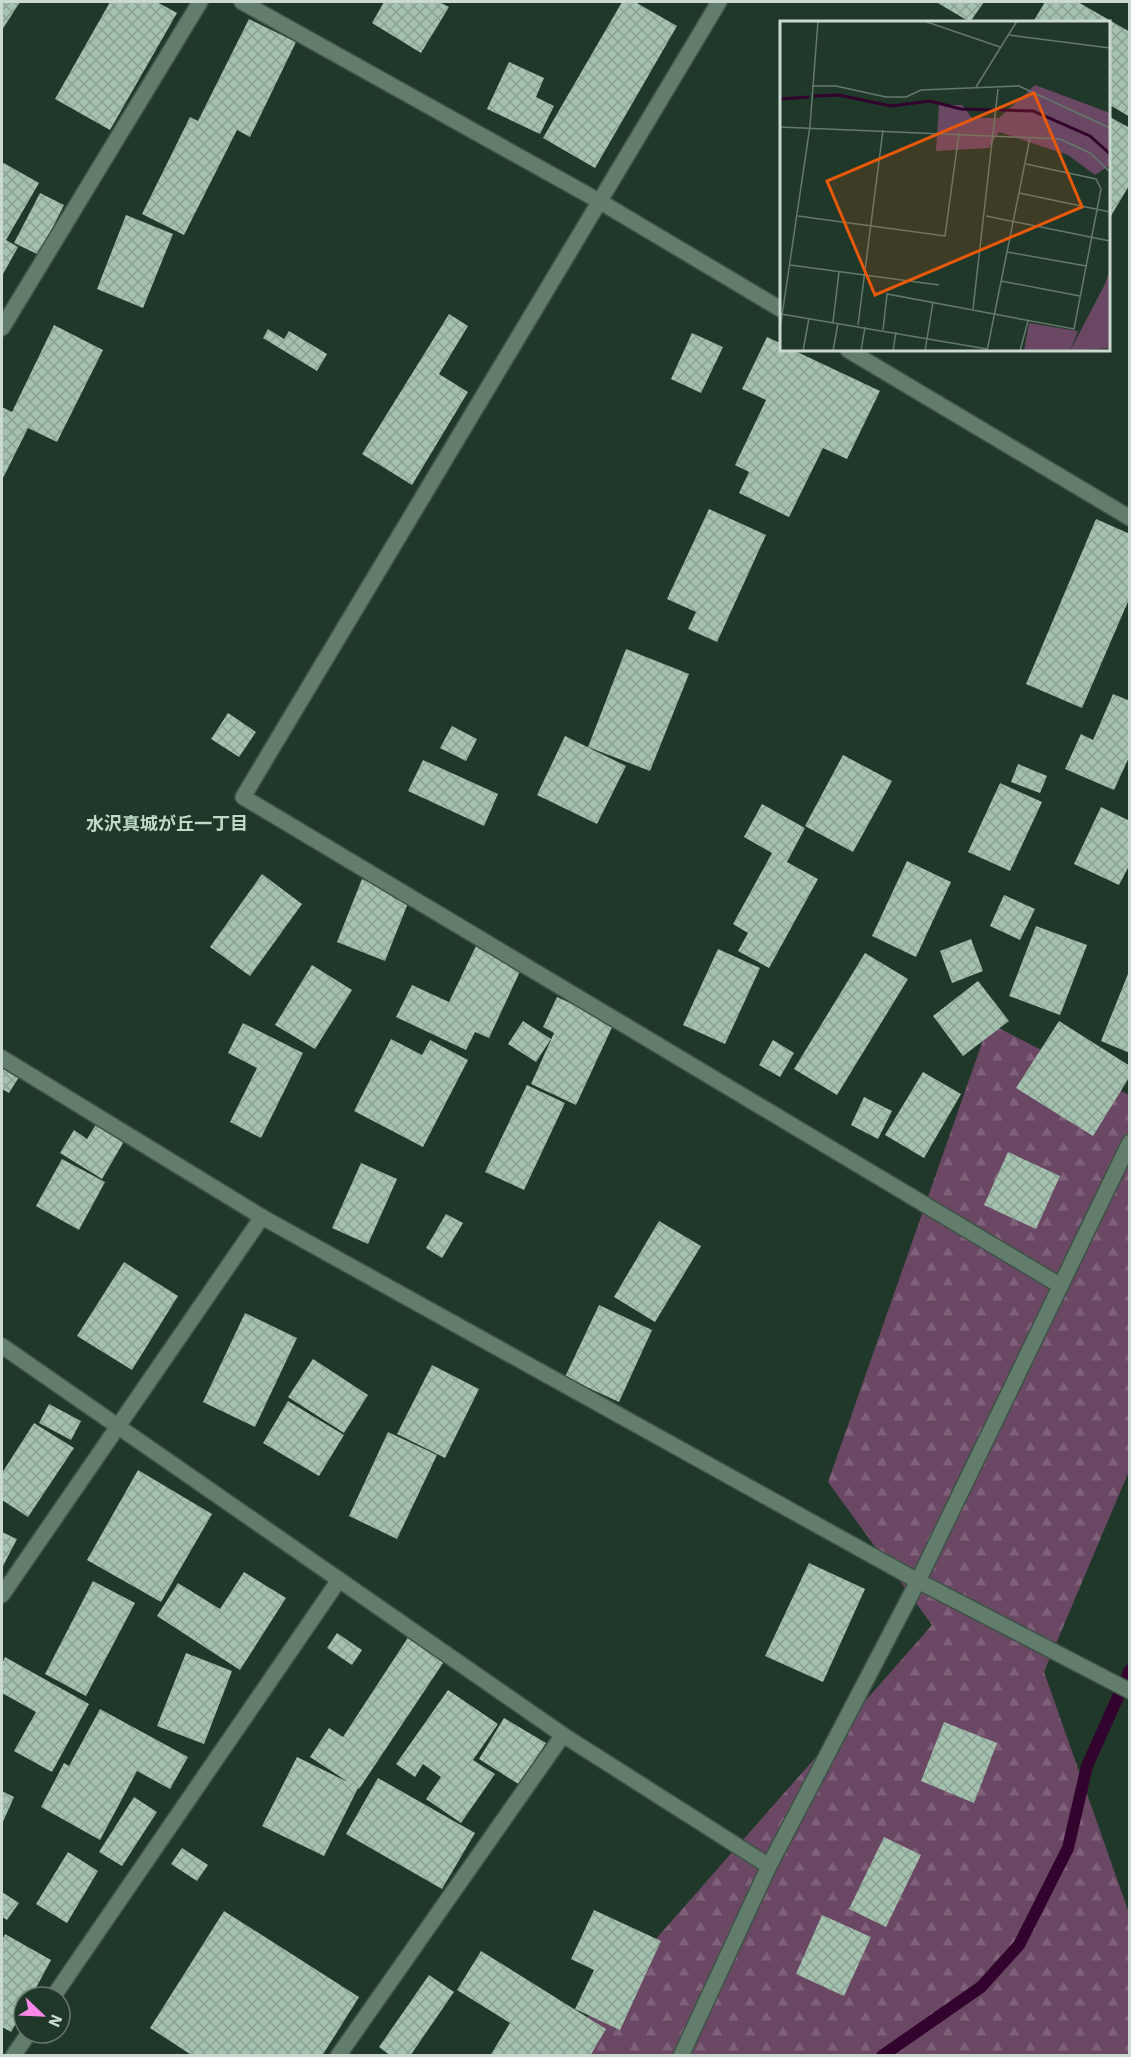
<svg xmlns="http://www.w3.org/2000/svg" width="1131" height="2057" font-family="'IBM Plex Sans','Noto Sans JP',sans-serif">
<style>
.forest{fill:url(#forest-firs)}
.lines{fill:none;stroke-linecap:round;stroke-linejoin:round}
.stream{stroke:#32032d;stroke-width:12}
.building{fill:url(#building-cross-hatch)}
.street-casing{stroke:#3e5347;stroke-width:18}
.secondary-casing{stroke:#3e5347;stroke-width:18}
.street{stroke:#627d6c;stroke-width:15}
.secondary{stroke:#627d6c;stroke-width:15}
.labels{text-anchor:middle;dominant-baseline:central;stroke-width:6;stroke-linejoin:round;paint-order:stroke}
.neighbourhood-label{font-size:18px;font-weight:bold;fill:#bedbc8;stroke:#20382a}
.inset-river{fill:none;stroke:#32032d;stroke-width:3}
.inset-road{fill:none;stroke:#64796c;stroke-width:1.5}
.view{fill:#e8590c;fill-opacity:0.15;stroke:#e8590c;stroke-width:3}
.inset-edge{fill:none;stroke:#cbdad0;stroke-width:3}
</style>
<defs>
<pattern id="forest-firs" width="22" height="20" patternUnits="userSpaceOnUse" patternTransform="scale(1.5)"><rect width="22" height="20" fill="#6a4763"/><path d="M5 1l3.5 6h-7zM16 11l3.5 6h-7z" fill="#7e6178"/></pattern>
<pattern id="building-cross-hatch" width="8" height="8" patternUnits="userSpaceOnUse" patternTransform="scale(1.5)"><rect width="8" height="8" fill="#a4c1af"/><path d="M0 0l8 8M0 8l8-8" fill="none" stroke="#8aa193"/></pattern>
</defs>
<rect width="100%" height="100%" fill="#20382a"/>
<polygon class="forest" points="989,1023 1129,1095 1129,1471 1044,1672 1129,1913 1129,2055 553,2056 932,1625 828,1482"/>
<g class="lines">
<polyline class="stream" points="882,2056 981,1987 1019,1945 1068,1848 1087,1766 1130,1670"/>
</g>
<g class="building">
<polygon points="2,2 20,2 2,30"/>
<polygon points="110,2 157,2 177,13 110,130 55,99"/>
<polygon points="384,2 439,2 449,7 421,53 372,23"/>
<polygon points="622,2 635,2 677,26 595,168 543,138"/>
<polygon points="936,2 984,2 970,22"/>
<polygon points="1045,2 1078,2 1130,32 1130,117 1108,104 1108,22 1033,22"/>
<polygon points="249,19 296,42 250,137 237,130 184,235 142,214 190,117 198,121"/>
<polygon points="509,62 544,78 536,97 554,106 540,134 487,109"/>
<polygon points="1108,116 1130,128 1130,184 1108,221"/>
<polygon points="2,162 39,183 6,240 18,247 2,276"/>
<polygon points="40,193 64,205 39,255 14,243"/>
<polygon points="126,215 173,234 143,308 97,289"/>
<polygon points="449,314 468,326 439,374 468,392 412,485 362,454"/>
<polygon points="54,325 103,350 57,442 28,428 2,480 2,407 12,412"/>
<polygon points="268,329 284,339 289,331 327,354 317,371 263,338"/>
<polygon points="692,333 723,347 701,393 671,379"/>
<polygon points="767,337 782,344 782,350 793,350 880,391 847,459 823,448 789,517 739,493 749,472 735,465 766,400 742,389"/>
<polygon points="709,509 766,535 717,642 688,629 696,612 667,599"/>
<polygon points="1096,519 1130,534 1130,597 1082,708 1026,684"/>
<polygon points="626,649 689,674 650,771 588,747"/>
<polygon points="1113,694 1130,701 1130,755 1114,790 1065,769 1081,734 1093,740"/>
<polygon points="228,713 256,732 239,757 211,739"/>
<polygon points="452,726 477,739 466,761 440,748"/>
<polygon points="565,736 626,766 597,824 537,795"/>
<polygon points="843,755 892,781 853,852 805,826"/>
<polygon points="423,760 498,794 484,826 408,791"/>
<polygon points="1018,764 1047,776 1040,793 1011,782"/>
<polygon points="1000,783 1042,802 1010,871 968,852"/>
<polygon points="762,804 805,828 787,862 818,879 769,968 738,951 748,933 733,924 772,853 744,837"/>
<polygon points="1101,807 1130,821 1130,864 1119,885 1074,864"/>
<polygon points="907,861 951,882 916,957 872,936"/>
<polygon points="262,874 302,904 250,976 210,947"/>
<polygon points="362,879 410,898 385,961 337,942"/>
<polygon points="1004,895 1035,909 1020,940 990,926"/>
<polygon points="1036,926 1087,945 1060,1015 1009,996"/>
<polygon points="971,939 983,971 952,983 940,951"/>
<polygon points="477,944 523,965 489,1038 475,1032 466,1050 396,1017 412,985 449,1002"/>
<polygon points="718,949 760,968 725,1044 683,1025"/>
<polygon points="865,953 908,979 837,1095 794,1069"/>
<polygon points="312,965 352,990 315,1049 275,1025"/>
<polygon points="1130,969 1130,1053 1101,1041"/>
<polygon points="978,981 1009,1021 963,1056 933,1016"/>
<polygon points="557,997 614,1023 576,1105 531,1084 554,1033 543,1027"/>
<polygon points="523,1021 551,1039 536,1062 508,1044"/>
<polygon points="1059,1021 1130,1066 1130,1076 1093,1136 1016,1088"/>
<polygon points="243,1023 303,1053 261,1138 230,1122 257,1068 228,1053"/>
<polygon points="391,1039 422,1055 430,1040 468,1060 423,1147 354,1111"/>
<polygon points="773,1040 794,1053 780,1077 759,1065"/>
<polygon points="2,1066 19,1077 9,1093 2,1089"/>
<polygon points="923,1072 961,1094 924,1158 885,1135"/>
<polygon points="527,1085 565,1103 524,1190 485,1172"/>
<polygon points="864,1097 892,1111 878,1139 851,1125"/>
<polygon points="98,1121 126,1138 102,1179 60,1153 74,1130 87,1139"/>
<polygon points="1008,1152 1060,1176 1036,1229 984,1205"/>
<polygon points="62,1159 105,1182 79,1230 36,1206"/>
<polygon points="361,1163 397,1179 368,1244 332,1228"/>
<polygon points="446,1214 463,1223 442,1258 426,1248"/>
<polygon points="659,1221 701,1246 655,1322 614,1297"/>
<polygon points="124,1262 178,1296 132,1370 77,1336"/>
<polygon points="599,1305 652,1330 619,1402 565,1377"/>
<polygon points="245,1313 297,1338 255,1427 203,1402"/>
<polygon points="313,1359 368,1395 344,1433 288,1397"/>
<polygon points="432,1365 479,1389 445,1458 397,1434"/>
<polygon points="288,1401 344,1435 319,1476 263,1443"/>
<polygon points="49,1404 81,1421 71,1440 39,1423"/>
<polygon points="34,1423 74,1448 28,1517 2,1500 2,1473"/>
<polygon points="388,1432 437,1455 397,1539 349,1516"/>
<polygon points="138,1470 212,1514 161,1602 87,1560"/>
<polygon points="2,1532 17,1539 2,1568"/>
<polygon points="809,1563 865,1589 823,1682 765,1656"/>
<polygon points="244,1572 286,1598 240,1670 157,1616 178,1583 220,1609"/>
<polygon points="93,1581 135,1603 86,1696 45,1674"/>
<polygon points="337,1633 362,1650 352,1665 327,1648"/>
<polygon points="409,1636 445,1660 359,1789 358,1788 324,1856 262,1826 297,1757 348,1782 310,1757 329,1728 343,1737"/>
<polygon points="186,1653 232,1671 204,1744 157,1726"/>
<polygon points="5,1657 89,1704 52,1772 14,1751 36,1712 2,1693 2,1664"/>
<polygon points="448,1690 498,1724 473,1760 495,1774 461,1823 426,1799 441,1777 423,1764 415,1777 396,1764"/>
<polygon points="100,1709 188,1757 170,1789 137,1771 100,1840 41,1807 64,1763 69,1766"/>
<polygon points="504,1718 546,1743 520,1785 479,1759"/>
<polygon points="944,1722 997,1743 974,1803 921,1781"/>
<polygon points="378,1778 475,1833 442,1889 346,1834"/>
<polygon points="2,1791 14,1797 2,1824"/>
<polygon points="134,1797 157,1812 122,1866 99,1852"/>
<polygon points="884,1837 921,1855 886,1927 849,1909"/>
<polygon points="182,1848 208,1865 197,1881 171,1864"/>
<polygon points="68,1852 98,1871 67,1923 36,1904"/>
<polygon points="2,1892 19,1903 7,1920 2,1917"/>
<polygon points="594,1910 661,1941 620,2030 575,2009 594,1970 571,1959"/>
<polygon points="224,1911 359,1997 322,2056 193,2056 150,2028"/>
<polygon points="822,1915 871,1937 844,1996 796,1974"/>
<polygon points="5,1934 51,1960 31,1997 24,1997 24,2010 11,2032 2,2027 2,1940"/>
<polygon points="481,1951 606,2029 590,2056 490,2056 510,2023 457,1990"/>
<polygon points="429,1975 454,1992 410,2056 391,2056 379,2047"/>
</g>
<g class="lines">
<defs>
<g id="street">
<polyline points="242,2 599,201 782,310"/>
<polyline points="719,2 243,797 1061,1286"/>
<polyline points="2,328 200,2"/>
<polyline points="848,350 1130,518"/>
<polyline points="2,1058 262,1217 918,1581 1130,1691"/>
<polyline points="2,1346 563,1735 769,1866"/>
<polyline points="2,1595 262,1217"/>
<polyline points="53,1997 339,1580"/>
<polyline points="13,2056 29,2033"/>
<polyline points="338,2056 563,1735"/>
</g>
<polyline id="secondary" points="681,2056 769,1866 918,1581 1130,1142"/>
</defs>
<use href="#street" class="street-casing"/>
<use href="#secondary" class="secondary-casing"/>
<use href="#street" class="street"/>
<use href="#secondary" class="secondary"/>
</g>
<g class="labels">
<g class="neighbourhood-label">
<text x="167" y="823">水沢真城が丘一丁目</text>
</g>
</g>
<g transform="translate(780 21)">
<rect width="330" height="330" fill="#20382a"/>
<path d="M255 64 330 92V144L315 154 288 134 219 111 209 127 156 130 159 84H182L192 97H219ZM330 248V327L290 330 325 263Z" fill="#6a4763"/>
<path d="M249 302 298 310 290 330H244Z" fill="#6a4763"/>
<path class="inset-river" d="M34 75 59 74 111 85 150 80 181 88 214 89M0 78 29 76M219 89 253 90 310 115 330 133"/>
<path class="inset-road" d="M144 0 220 26M229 14 330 27M32 65H56L106 76H126L141 69 239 65 330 107M196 66 237 0M0 106 280 118 310 132 330 151M239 172 330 191M18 195 165 215 179 112M206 195 330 220M227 231 306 245M10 244 159 264M221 260 300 275M193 288 218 68M1 293 207 328M53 301 59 251M78 304 103 109M0 308 30 105 38 0M103 309 107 273 294 308 321 168 316 158 246 143M23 330 29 297M53 330 58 302M81 330 85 306M113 330 116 311M145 330 153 281M207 330 250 117M240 330 248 300"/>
<path class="view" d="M254 72 302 186 95 274 47 160Z"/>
<rect width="330" height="330" class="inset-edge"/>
</g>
<rect width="1131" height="2057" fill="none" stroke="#cbdad0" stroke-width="6"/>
<g transform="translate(42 2015) rotate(113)"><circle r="28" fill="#20382a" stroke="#64796c" stroke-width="1.5"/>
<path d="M0-4.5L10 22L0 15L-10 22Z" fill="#fa87e7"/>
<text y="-9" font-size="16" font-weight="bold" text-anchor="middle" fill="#cbdad0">N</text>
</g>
</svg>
